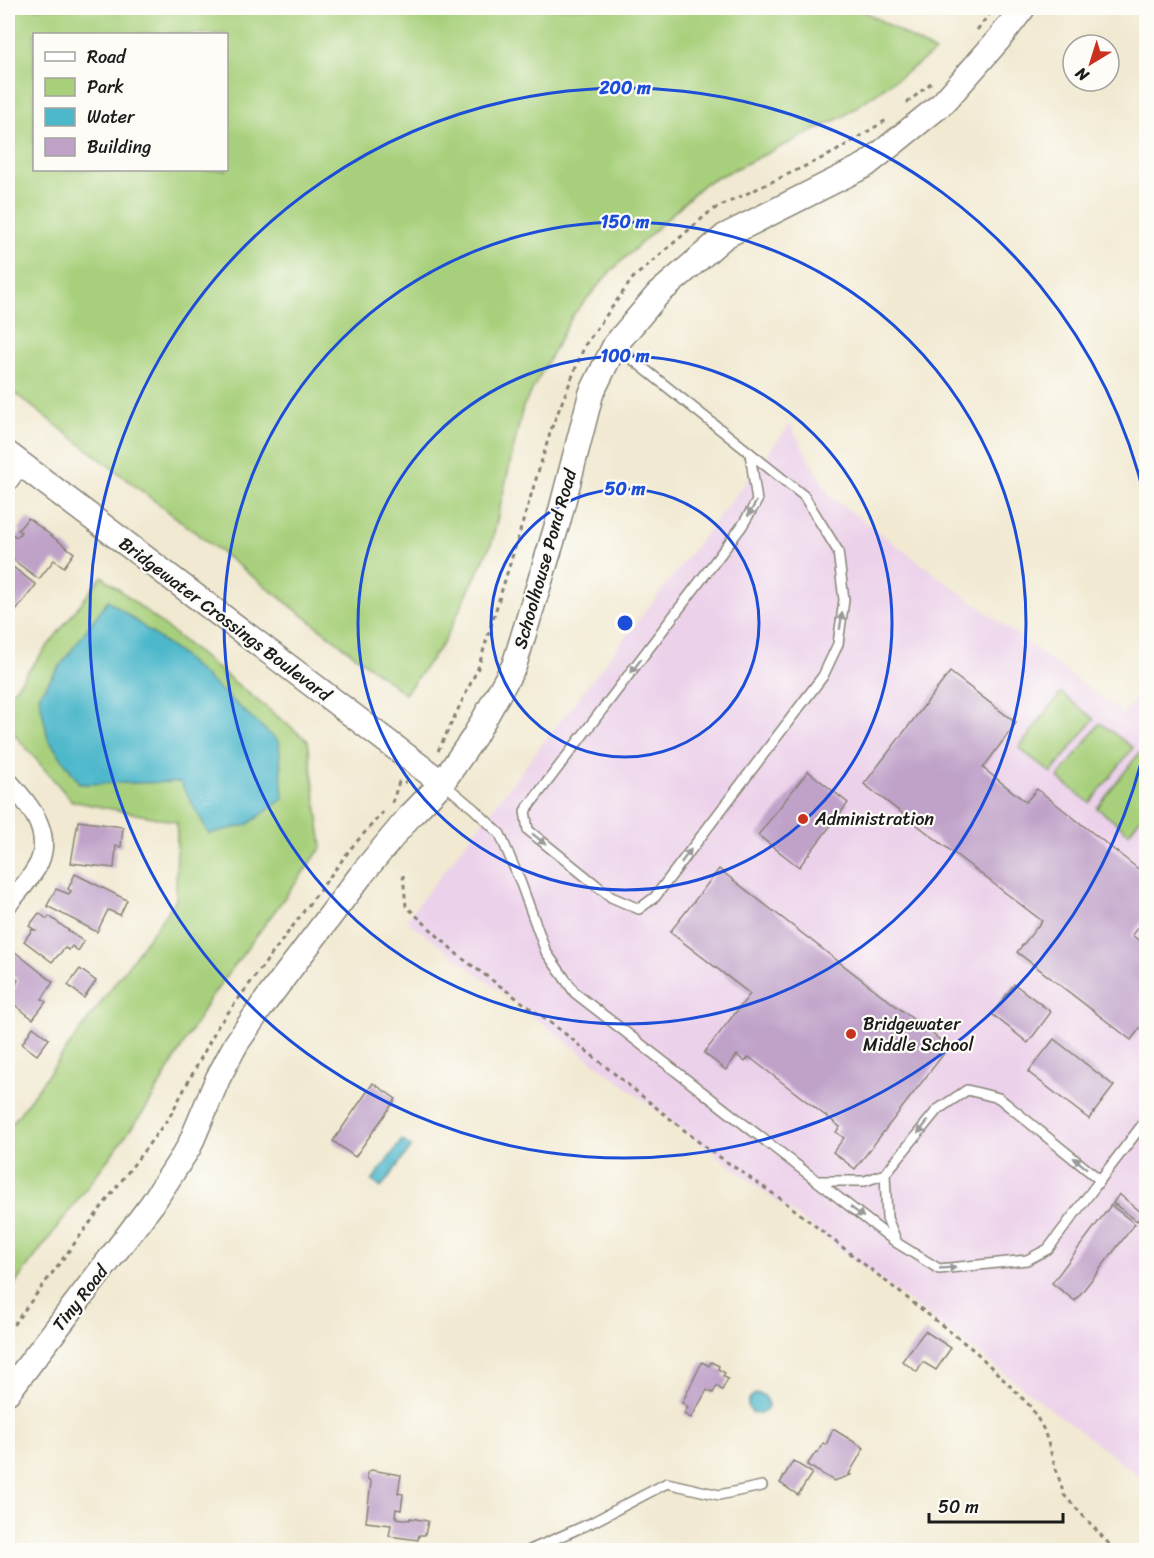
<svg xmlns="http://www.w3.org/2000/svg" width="1154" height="1558" font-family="Sriracha,sans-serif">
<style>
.built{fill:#ecd1ea}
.green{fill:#a8d07b;stroke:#62764c;stroke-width:1.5;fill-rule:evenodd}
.water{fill:#4eb8cb;stroke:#356a74;stroke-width:1.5}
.building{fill:#c0a2c9}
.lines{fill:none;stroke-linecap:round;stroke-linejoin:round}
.service-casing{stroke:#868276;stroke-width:12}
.minor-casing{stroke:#868276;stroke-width:21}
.tertiary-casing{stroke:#868276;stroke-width:27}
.path{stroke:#868276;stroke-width:3;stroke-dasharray:4.5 4.5;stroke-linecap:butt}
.service{stroke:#fff;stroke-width:9}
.minor{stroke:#fff;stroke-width:18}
.tertiary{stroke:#fff;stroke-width:24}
.oneway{fill:#999}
.ring{fill:none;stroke:#1d4ed8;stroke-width:3}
.poi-dot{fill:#c8321e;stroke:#fdfcf7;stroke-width:2}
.labels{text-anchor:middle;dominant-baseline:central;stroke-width:4.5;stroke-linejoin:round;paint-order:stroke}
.street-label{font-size:18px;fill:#1c1c1c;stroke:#fdfcf7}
.poi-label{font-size:18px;fill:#1c1c1c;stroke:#fdfcf7;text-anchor:start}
.centre{fill:#1d4ed8;stroke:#fdfcf7;stroke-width:3}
.ring-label{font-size:18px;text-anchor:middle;font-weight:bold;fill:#1d4ed8;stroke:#fdfcf7;stroke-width:4.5;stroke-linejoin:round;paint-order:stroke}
</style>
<rect width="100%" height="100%" fill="#fdfcf7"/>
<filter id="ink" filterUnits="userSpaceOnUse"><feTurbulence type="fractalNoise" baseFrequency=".0167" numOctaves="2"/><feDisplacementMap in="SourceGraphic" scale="12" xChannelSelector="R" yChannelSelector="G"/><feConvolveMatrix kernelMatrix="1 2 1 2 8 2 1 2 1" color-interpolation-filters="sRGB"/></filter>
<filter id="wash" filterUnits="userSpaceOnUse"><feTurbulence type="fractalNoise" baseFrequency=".008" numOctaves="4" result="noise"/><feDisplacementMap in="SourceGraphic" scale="24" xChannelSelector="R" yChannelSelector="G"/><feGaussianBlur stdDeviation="1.35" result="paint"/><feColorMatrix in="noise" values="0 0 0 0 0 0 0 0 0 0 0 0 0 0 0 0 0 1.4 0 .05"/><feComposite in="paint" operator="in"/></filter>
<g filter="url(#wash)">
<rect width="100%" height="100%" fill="#f1e9d1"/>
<polygon class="built" points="790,425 830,496 1123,714 1146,684 1146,1481 406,920"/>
<g class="green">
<path d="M8 8H859L935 52 842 117 704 184 610 272 573 315 523 407 492 542 444 642 405 694 8 388ZM34 34H226V170H34Z"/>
<polygon points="102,576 308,741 322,847 209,1000 147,1107 8,1293 8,1129 176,900 177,822 72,801 8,727 8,697"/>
<polygon points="1061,693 1094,719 1051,773 1019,748"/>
<polygon points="1100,723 1133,748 1090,803 1058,778"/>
<polygon points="1139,753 1146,759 1146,810 1129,833 1097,808"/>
</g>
<g class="water">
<polygon points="108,600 181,655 279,742 283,799 247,825 209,834 180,782 80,784 48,739 39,695"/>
<polygon points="402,1140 411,1147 381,1188 372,1181"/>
<circle cx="758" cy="1404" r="10"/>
</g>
<g id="blocks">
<g class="building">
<polygon points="28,518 74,553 64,567 54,560 39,579 8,556 8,532 17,537 21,532 18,530"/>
<polygon points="8,563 36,585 15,612 10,608 8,612"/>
<polygon points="950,672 1016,723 983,768 1026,802 1037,789 1146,875 1146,916 1132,935 1146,946 1142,953 1146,956 1146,1020 1131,1040 1017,952 1042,921 864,784"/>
<polygon points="808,771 848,803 799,867 758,835"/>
<polygon points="78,821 123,827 121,847 116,846 114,868 71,863"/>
<polygon points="719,869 949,1047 855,1169 833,1152 844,1138 836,1132 840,1127 749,1057 745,1062 737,1055 726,1070 704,1053 750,994 670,932"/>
<polygon points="75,874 127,900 120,915 108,910 97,932 47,906 56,889 69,894 71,891 68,889"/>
<polygon points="39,913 47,919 49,916 84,942 78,951 72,946 69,950 65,948 52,962 24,941 32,930 35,930 29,926"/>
<polygon points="10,948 53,982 42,999 46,1002 33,1019 8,1000 8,994 12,989 14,990 18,980 8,972 8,952"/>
<polygon points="80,969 96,981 84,998 68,985"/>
<polygon points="1014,984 1051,1012 1028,1043 992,1014"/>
<polygon points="33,1027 49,1039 37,1055 22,1044"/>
<polygon points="1054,1039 1114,1086 1089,1119 1028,1072"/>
<polygon points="373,1083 396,1099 355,1157 333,1141"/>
<polygon points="1119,1194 1142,1213 1137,1221 1113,1203"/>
<polygon points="1111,1205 1135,1224 1075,1301 1052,1283"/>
<polygon points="925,1331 951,1348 936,1370 923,1362 917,1372 902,1361"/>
<polygon points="702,1362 709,1366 711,1362 719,1366 718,1369 725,1373 723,1376 728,1379 722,1390 717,1386 713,1393 707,1390 691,1418 684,1414 688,1407 682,1403"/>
<polygon points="833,1429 864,1448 849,1474 851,1475 834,1481 807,1465 816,1452 818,1452 823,1443 826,1445"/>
<polygon points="793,1461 812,1473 798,1495 780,1483"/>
<polygon points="371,1470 401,1475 398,1493 403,1494 401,1510 396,1509 395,1516 397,1516 397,1518 410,1520 410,1518 428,1521 425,1535 419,1535 418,1540 389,1536 391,1525 366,1522 371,1482 367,1478 367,1473"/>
</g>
</g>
</g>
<g filter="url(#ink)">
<use href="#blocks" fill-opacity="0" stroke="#868276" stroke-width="1.5"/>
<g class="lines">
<defs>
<g id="service">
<polyline points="617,347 804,496 838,551 844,600 838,644 823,676 655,897 639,909 611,897 528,830 525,811 742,526 757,501 750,453"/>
<polyline points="444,784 474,809 500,834 520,881 546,952 575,993 897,1243 939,1269 1027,1260 1048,1249 1100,1180 999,1098 967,1090 937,1110 885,1174 865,1181 818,1181"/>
<polyline points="885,1174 887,1218 896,1240"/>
<polyline points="1100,1180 1146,1120"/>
<polyline points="530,1550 591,1523 667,1483 719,1495 762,1486"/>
</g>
<g id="minor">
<polyline points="8,482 21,464"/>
<path d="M8 781C28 803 53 831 39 863 32 878 18 892 8 904"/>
</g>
<g id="tertiary">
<polyline points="8,454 442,783"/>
<polyline points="8,1392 152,1204 189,1147 218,1078 236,1044 262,1006 361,875 409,817 442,783 474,737 514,666 558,522 591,394 615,345 658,294 725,236 866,165 943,103 999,39 1023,8"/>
</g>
</defs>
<use href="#service" class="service-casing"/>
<use href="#minor" class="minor-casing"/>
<use href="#tertiary" class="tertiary-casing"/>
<g class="path">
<polyline points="977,30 994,8"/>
<polyline points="907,103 932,82"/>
<polyline points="438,751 478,668 552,427 585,345 633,278 712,210 833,153 888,119"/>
<polyline points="392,803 399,782 406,782"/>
<polyline points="403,875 406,906 459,956 563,1032 705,1147 781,1199 976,1352 1031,1407 1044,1430 1064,1495 1110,1545 1120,1550"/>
<polyline points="8,1332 170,1116 218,1026 352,847 383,812"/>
</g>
<use href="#service" class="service"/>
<use href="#minor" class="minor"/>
<use href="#tertiary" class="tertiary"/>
</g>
<defs><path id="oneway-solid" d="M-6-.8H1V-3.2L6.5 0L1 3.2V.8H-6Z" transform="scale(1.5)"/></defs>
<g class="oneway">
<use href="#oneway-solid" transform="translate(752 509) rotate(120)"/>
<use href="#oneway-solid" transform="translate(841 621) rotate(-82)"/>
<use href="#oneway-solid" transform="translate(636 666) rotate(127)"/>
<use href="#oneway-solid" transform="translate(539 839) rotate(39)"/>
<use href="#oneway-solid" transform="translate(686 856) rotate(-53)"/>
<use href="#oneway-solid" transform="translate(923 1127) rotate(129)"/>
<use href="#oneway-solid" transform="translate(1080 1163) rotate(-141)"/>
<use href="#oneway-solid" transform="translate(857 1212) rotate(38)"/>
<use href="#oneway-solid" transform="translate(948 1268) rotate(-3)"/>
</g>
</g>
<g class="ring">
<circle cx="625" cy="623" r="134"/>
<circle cx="625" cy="623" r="267"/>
<circle cx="625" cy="623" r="401"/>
<path d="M1146 743A535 535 0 1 1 1146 503"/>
</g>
<g class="poi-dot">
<circle cx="803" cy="819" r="6"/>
<circle cx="851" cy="1034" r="6"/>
</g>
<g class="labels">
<g class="street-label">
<text transform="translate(545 559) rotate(-74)">Schoolhouse Pond Road</text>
<text transform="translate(225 619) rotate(37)">Bridgewater Crossings Boulevard</text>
<text transform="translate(80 1298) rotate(-52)">Tiny Road</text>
</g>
<g class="poi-label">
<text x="815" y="819">Administration</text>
<text x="863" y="1024">Bridgewater<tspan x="863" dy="21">Middle School</tspan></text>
</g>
</g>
<circle cx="625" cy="623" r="9" class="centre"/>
<g class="ring-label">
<text x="625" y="94">200 m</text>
<text x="625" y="228">150 m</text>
<text x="625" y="362">100 m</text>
<text x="625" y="495">50 m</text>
</g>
<rect width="1154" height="1558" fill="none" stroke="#fdfcf7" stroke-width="30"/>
<rect x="33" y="33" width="195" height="138" fill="#fdfcf7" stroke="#a3a29f" stroke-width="1.5"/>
<rect x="45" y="52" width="30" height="9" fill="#ffffff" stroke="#a3a29f" stroke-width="1.5"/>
<text x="87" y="63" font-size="18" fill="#1c1c1c">Road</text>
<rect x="45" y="78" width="30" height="18" fill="#a8d07b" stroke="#a3a29f" stroke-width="1.5"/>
<text x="87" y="93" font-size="18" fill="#1c1c1c">Park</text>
<rect x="45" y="108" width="30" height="18" fill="#4eb8cb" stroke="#a3a29f" stroke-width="1.5"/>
<text x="87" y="123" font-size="18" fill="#1c1c1c">Water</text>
<rect x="45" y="138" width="30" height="18" fill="#c0a2c9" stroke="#a3a29f" stroke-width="1.5"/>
<text x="87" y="153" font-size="18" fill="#1c1c1c">Building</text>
<g transform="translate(1091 63) rotate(218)"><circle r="28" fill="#fdfcf7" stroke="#a3a29f" stroke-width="1.5"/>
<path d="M0-4.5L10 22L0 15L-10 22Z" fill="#c8321e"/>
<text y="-9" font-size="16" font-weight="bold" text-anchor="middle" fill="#1c1c1c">N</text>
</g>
<path d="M929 1513v9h134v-9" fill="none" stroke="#1c1c1c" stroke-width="3"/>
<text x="938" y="1513" font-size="18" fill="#1c1c1c" stroke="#fdfcf7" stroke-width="4.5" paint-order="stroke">50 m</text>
</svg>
